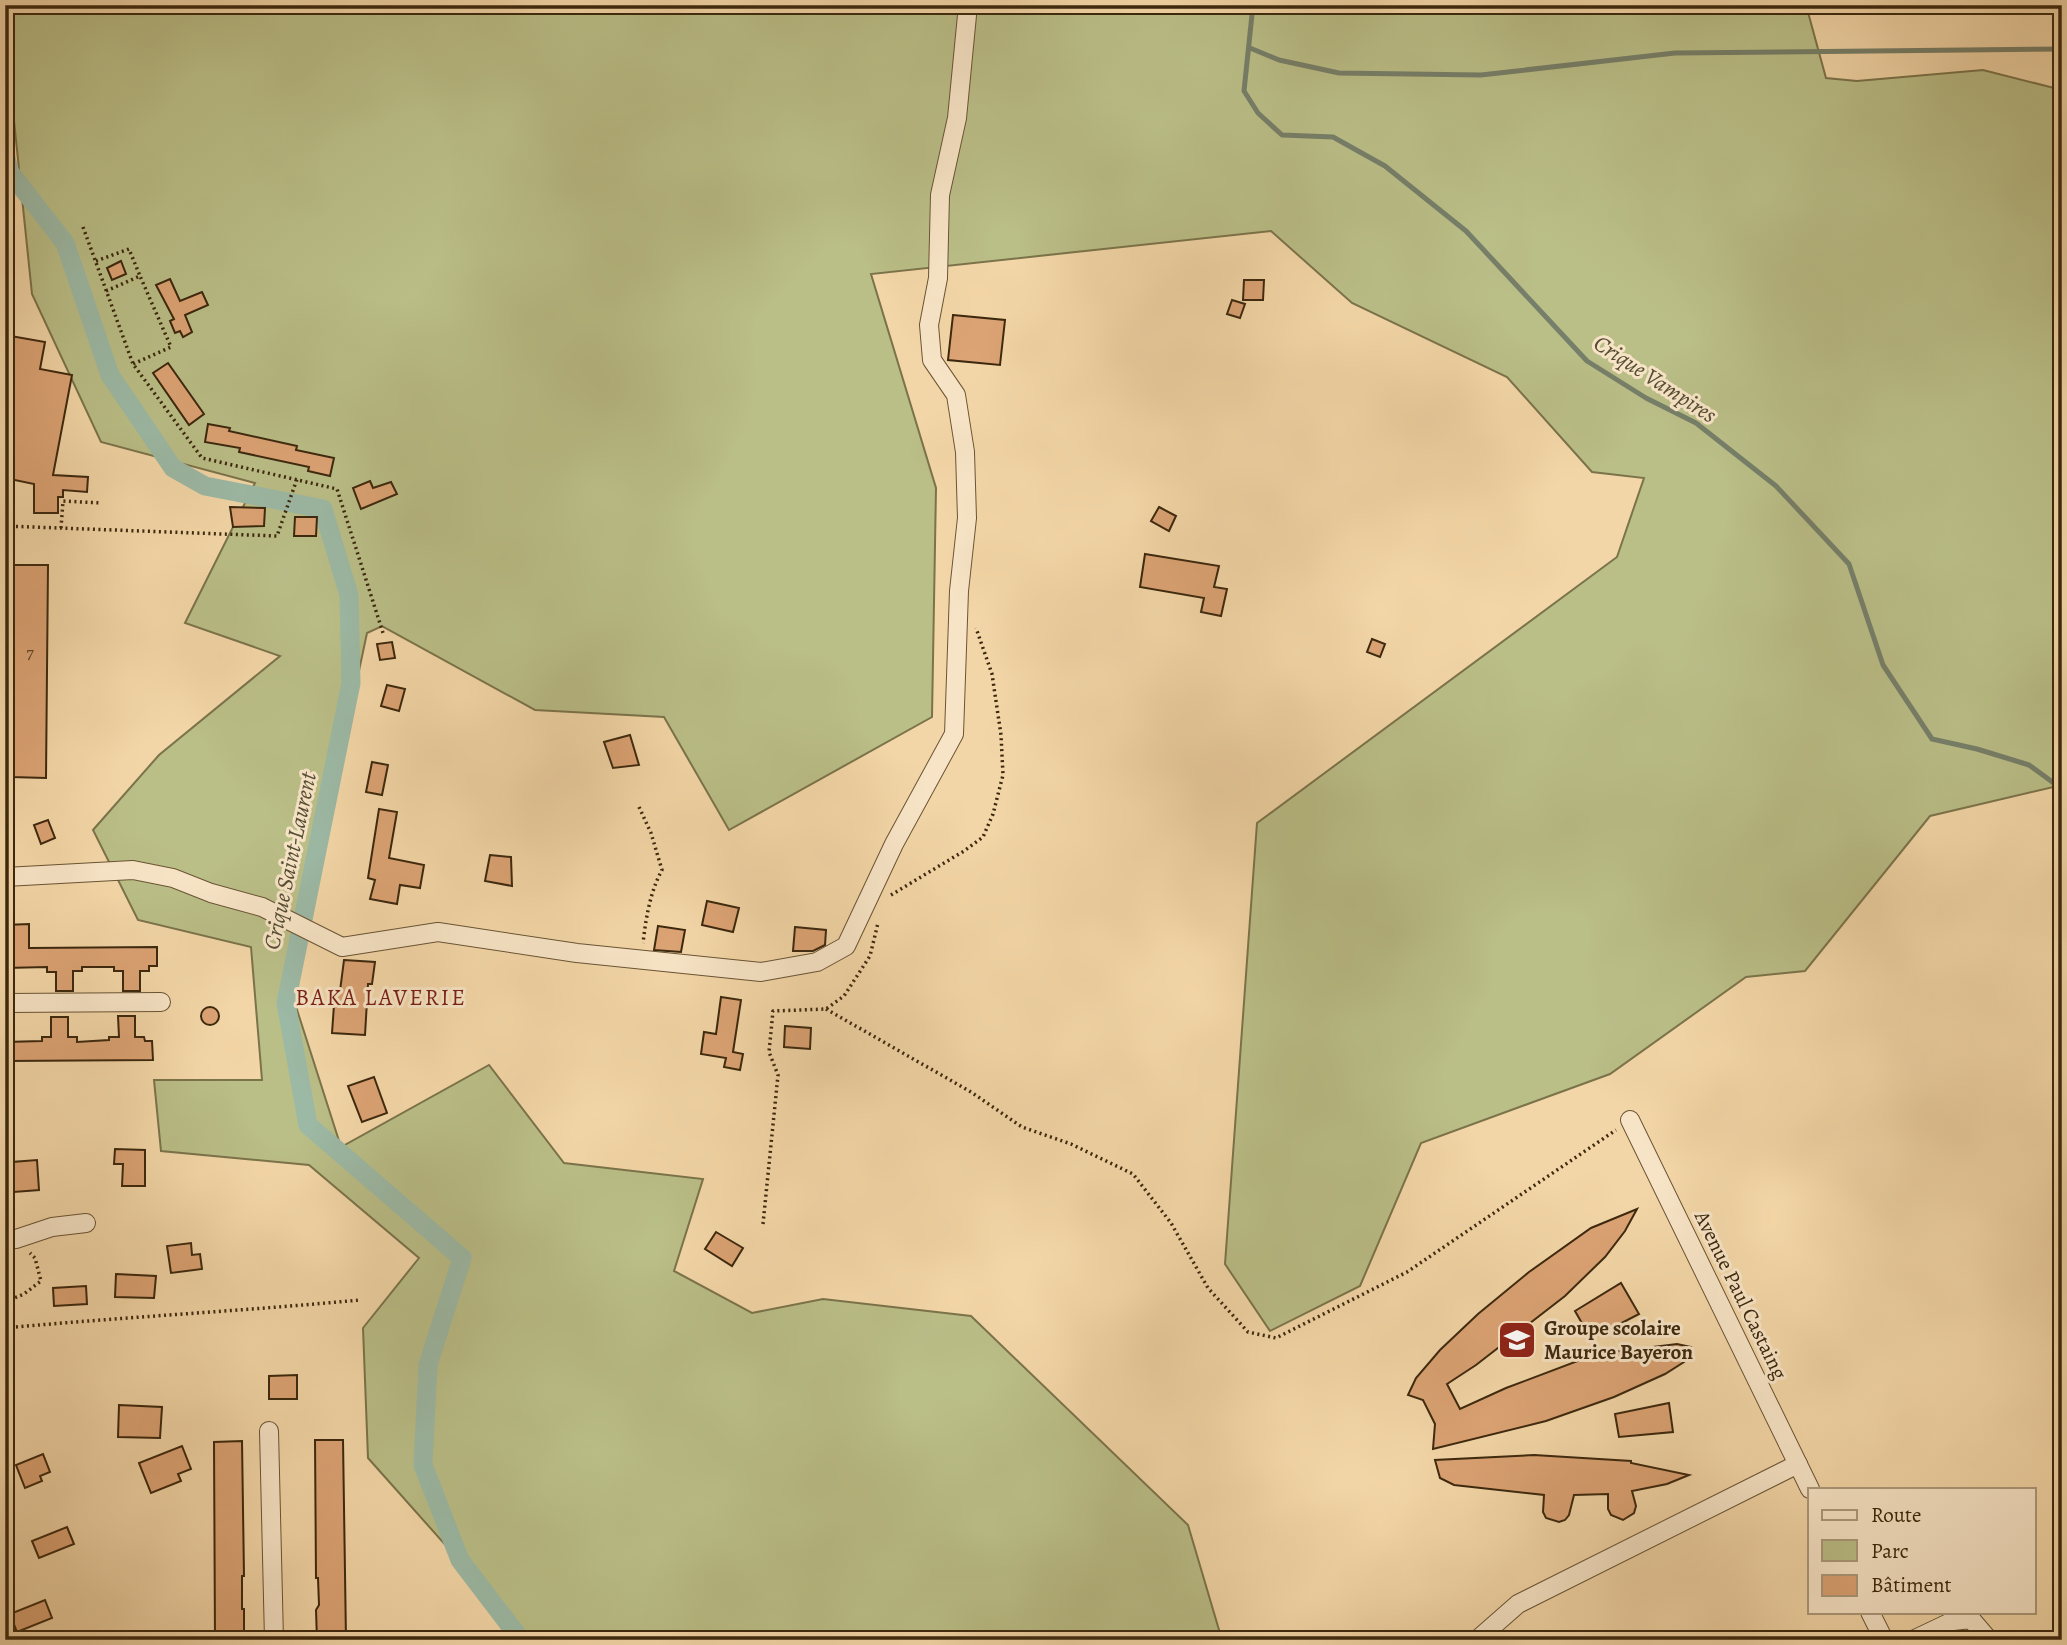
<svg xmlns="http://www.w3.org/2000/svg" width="2067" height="1645" font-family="Alegreya,serif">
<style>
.green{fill:#babe87;stroke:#7b734a;stroke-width:2}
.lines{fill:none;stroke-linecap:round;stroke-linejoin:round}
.stream{stroke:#767f69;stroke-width:5}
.canal{stroke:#9cb9a5;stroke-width:19}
.building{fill:#dca374;stroke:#3c280e;stroke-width:2}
.street-casing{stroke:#6a5434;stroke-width:20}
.path{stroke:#3c280e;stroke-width:3.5;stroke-dasharray:2 3.5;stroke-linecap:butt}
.street{stroke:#f7e4c6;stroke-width:18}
.labels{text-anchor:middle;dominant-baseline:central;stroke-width:6;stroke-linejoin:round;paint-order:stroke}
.number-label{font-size:18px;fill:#644728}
.street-label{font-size:21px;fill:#3c280e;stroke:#f7e4c6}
.poi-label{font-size:21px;font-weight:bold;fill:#3c280e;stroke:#f7e4c6;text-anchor:start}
.water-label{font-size:23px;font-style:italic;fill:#544c34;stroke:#f7e4c6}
.neighbourhood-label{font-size:23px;letter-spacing:2px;fill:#7a1f14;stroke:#f7e4c6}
</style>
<rect width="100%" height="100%" fill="#f3d6a7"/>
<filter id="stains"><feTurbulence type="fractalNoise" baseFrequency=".00286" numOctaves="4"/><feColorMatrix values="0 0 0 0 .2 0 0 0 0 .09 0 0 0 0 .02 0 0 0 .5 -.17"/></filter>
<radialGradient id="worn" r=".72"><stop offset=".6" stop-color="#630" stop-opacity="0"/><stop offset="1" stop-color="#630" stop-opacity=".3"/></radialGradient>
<polygon class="green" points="5,5 1806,5 1826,78 1857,81 1983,70 2062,90 2062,785 1930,816 1805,971 1746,977 1610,1074 1421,1143 1360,1286 1270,1331 1225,1264 1257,823 1617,557 1644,478 1592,472 1507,377 1352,303 1271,231 871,274 936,488 932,717 729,830 664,717 535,710 382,626 367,633 291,991 341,1147 489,1065 564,1163 703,1179 674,1271 752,1313 823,1299 971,1316 1188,1525 1222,1640 530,1640 368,1458 363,1328 419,1258 309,1165 161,1151 154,1080 262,1080 251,947 138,920 93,830 159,755 280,656 185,623 255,483 101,442 32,294 5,34"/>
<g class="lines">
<g class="stream">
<polyline points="1253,5 1244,91 1258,113 1282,135 1333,137 1385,166 1466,231 1587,361 1646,398 1696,423 1776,486 1849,564 1883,665 1932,739 1977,749 2029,765 2062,789"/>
<polyline points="1250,48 1279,60 1339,73 1481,75 1675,53 2062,49"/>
</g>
<g class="canal">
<polyline points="5,7 7,5"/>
<polyline points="5,154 9,171 65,243 110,375 173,468 205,486 323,509 349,595 351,683 286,1003 308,1125 462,1258 428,1365 423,1465 460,1560 521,1640"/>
</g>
</g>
<g class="building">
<polygon points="121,261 126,274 112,280 107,268"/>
<polygon points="170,279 180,301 202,292 208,305 185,315 192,332 183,337 180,331 175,333 170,321 174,319 156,285"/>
<polygon points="1244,280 1264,280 1263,300 1243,300"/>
<polygon points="1232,300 1245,304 1240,318 1227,314"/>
<polygon points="953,315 1005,320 1000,365 948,360"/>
<polygon points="5,335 45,342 40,369 72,375 53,475 88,477 87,492 63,490 63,497 58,497 58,513 34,513 34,484 5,478"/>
<polygon points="168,363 204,414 189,425 153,373"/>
<polygon points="208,424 230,428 229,431 297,446 296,450 334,458 330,476 308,471 309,467 239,452 240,448 205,442"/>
<polygon points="370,481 373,488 391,482 397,494 361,509 353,488"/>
<polygon points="230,507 265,508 264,526 233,527"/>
<polygon points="1159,507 1176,516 1169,531 1151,521"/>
<polygon points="295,517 317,517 316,536 294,536"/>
<polygon points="1145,554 1219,566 1214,587 1227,589 1221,616 1201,612 1204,598 1140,587"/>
<polygon points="13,565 48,565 46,778 11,777"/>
<polygon points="1372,639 1385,644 1380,657 1367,652"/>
<polygon points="392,642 395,658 380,660 377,644"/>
<polygon points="387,685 405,689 399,711 381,706"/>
<polygon points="630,735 639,765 613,768 604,742"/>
<polygon points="372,762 388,765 382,795 366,792"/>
<polygon points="379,809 397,812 389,858 424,865 420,888 400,885 397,904 370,899 375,880 368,878"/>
<polygon points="48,820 55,838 41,844 34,825"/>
<polygon points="490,855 511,857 512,886 485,881"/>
<polygon points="707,901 739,908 733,932 702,925"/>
<polygon points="29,924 29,948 157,947 157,966 149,966 149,971 140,971 140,991 123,991 123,971 114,971 114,967 82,967 82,971 73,971 73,991 56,991 56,972 47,972 47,967 5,968 5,925"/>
<polygon points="658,926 685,930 681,952 654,950"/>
<polygon points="795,927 826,930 825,945 813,951 793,951"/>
<polygon points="344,960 375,962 372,984 368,984 365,1035 332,1033 335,991 340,991"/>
<polygon points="721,997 741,1000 733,1052 743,1054 740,1070 724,1067 726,1058 701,1054 704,1032 716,1034"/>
<circle cx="210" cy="1016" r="9"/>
<polygon points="118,1016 135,1016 135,1037 144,1037 145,1041 152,1041 153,1060 5,1061 5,1042 42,1041 42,1037 51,1037 51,1017 68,1017 68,1037 77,1037 77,1042 109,1040 109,1037 119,1037"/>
<polygon points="785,1026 811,1028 810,1049 784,1047"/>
<polygon points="374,1077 387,1113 362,1122 348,1086"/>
<polygon points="115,1149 145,1150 145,1186 122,1186 123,1164 114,1164"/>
<polygon points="37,1160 39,1190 14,1192 12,1162"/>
<polygon points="1637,1209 1625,1231 1605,1257 1565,1296 1476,1365 1447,1384 1460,1409 1506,1388 1596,1354 1677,1344 1691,1347 1689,1356 1684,1362 1665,1374 1614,1397 1546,1421 1433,1449 1435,1424 1423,1400 1408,1395 1416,1378 1440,1350 1478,1314 1529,1272 1591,1228"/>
<polygon points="716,1232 743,1248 732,1266 705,1249"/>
<polygon points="191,1243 192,1255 200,1254 202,1269 171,1273 167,1246"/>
<polygon points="116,1274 156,1276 154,1298 115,1297"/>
<polygon points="1621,1283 1639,1314 1591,1339 1575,1311"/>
<polygon points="86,1286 87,1304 54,1306 53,1288"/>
<polygon points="297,1375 297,1399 269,1399 269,1376"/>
<polygon points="1669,1403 1673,1432 1619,1437 1615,1414"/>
<polygon points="119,1405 162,1407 160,1438 118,1437"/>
<polygon points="315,1440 343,1440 346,1640 317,1640 316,1610 319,1605 318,1578 316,1578"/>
<polygon points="242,1441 244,1576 242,1576 242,1609 244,1609 244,1640 215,1640 214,1442"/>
<polygon points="182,1446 191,1469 178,1474 181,1481 151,1493 139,1463"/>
<polygon points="43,1454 50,1472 40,1476 42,1481 25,1488 16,1465"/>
<polygon points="1534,1455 1631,1461 1631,1463 1689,1475 1667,1484 1632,1491 1636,1506 1634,1513 1623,1520 1611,1515 1608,1509 1608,1494 1574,1495 1569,1515 1565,1520 1559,1522 1546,1518 1543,1512 1544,1495 1454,1485 1440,1478 1435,1460"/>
<polygon points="67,1527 74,1544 39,1558 32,1541"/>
<polygon points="45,1600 52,1618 17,1632 10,1614"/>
</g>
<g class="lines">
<defs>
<g id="street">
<polyline points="5,877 133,870 173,878 211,893 262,907 342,947 438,932 577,953 761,972 817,962 846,946 894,844 954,734 959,591 967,518 965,452 956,395 932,360 929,325 938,278 940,195 957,118 968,5"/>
<polyline points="5,1003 161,1002"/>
<polyline points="1630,1120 1810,1489"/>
<polyline points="5,1241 16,1239 52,1227 86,1223"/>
<polyline points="269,1431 274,1640"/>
<polyline points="1870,1612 1884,1640"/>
<polyline points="1477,1640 1518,1604 1798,1464"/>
<polyline points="1913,1640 1953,1621 1971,1619 1989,1640"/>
</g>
</defs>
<use href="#street" class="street-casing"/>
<g class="path">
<polyline points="83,227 133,364 202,458 337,489 384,636"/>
<polyline points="96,261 129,249 140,276"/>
<polyline points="106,291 140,276 171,347 133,364"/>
<polyline points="5,526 277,536 297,479"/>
<polyline points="61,528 63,501 101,503"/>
<path d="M639 807 651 833 662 870C650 892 646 918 643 943"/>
<polyline points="891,895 964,851 983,837 993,814 1003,775 1001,735 992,674 976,628"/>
<polyline points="826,1009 971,1092 1022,1127 1071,1144 1133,1174 1171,1223 1208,1288 1248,1332 1276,1338 1407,1272 1616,1130"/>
<polyline points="763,1224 778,1075 769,1052 773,1011 826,1009 844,996 870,956 878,923"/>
<polyline points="5,1302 24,1294 41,1281 35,1258 30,1253"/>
<path d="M5 1328C124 1317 242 1311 360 1300"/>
</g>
<use href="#street" class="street"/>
</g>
<defs>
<symbol id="school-square" viewBox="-11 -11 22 22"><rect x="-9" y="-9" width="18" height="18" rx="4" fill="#8f2418" stroke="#f7e4c6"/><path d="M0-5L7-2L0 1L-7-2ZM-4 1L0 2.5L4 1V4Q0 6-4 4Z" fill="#fff"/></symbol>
</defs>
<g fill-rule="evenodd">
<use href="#school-square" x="1495" y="1318" width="44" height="44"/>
</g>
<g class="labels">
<g class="number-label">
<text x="30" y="652">7</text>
</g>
<g class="street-label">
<text transform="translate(1741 1295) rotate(64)">Avenue Paul Castaing</text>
</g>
<g class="poi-label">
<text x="1544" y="1328">Groupe scolaire<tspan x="1544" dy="24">Maurice Bayeron</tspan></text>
</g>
<g class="water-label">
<text transform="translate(1655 379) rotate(33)">Crique Vampires</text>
<text transform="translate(290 861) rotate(-78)">Crique Saint-Laurent</text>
</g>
<g class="neighbourhood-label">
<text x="381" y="997">BAKA LAVERIE</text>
</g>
</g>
<rect width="2067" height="1645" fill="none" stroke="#f3d6a7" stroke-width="28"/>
<rect x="7" y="7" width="2053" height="1631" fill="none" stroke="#3c280e" stroke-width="3.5"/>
<rect x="14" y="14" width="2039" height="1617" fill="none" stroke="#3c280e" stroke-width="2"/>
<rect x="1808" y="1488" width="228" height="126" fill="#f7e4c6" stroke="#ac997c" stroke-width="2"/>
<rect x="1822" y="1510" width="35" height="10" fill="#f7e4c6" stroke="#ac997c" stroke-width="2"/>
<text x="1871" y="1522" font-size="21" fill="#3c280e">Route</text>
<rect x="1822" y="1540" width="35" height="21" fill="#babe87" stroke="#ac997c" stroke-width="2"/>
<text x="1871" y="1558" font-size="21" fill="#3c280e">Parc</text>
<rect x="1822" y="1575" width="35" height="21" fill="#dca374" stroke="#ac997c" stroke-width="2"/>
<text x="1871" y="1592" font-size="21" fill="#3c280e">Bâtiment</text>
<rect width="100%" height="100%" filter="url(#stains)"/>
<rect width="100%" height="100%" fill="url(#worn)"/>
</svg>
